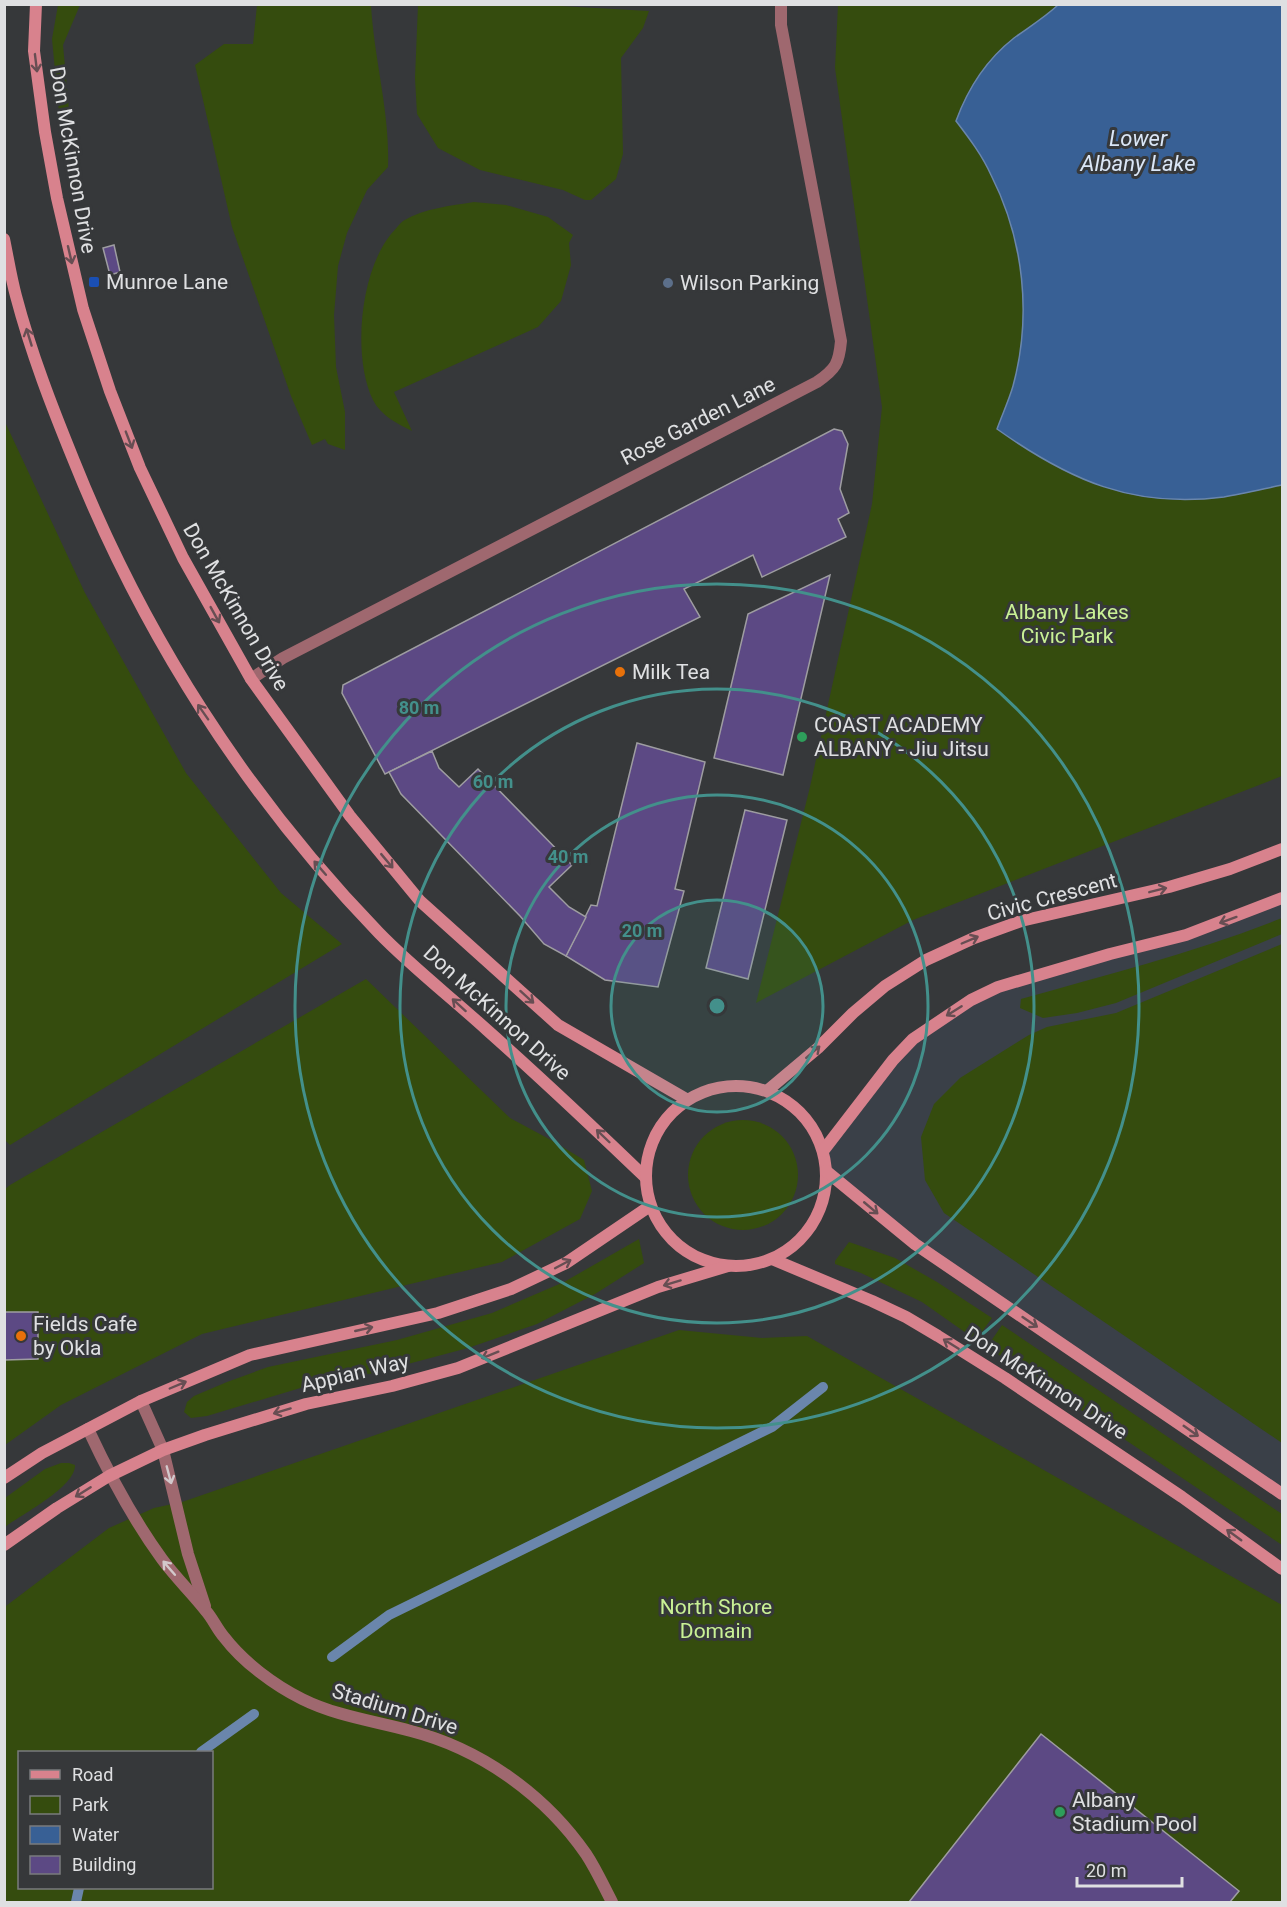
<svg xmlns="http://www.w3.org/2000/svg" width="1287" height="1907" font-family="Roboto,sans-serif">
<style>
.built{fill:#3a4048}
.green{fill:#354c0e;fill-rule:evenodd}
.water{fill:#386095;stroke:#6a86ac;stroke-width:1.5}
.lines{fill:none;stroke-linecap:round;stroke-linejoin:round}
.stream{stroke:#6a86ac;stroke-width:10}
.building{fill:#5c4984;stroke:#9e9da1;stroke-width:1.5}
.lane{stroke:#9f686f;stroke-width:12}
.street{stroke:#9f686f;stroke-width:12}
.secondary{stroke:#d8828d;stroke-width:12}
.oneway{stroke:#674e53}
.oneway2{stroke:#d2c8cb}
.ring{fill:none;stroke:#43908b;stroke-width:3}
.transit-dot{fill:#1a4fb4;stroke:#36383a;stroke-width:2}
.service-dot{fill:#5c6f8a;stroke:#36383a;stroke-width:2}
.food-dot{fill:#e8710a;stroke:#36383a;stroke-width:2}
.leisure-dot{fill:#2e9e5b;stroke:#36383a;stroke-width:2}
.labels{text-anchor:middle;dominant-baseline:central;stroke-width:6;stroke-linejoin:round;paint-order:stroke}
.street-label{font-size:21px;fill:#dfe0e2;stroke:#36383a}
.poi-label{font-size:21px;fill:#dfe0e2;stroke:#36383a;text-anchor:start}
.park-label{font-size:21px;fill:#c9f195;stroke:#36383a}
.water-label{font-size:22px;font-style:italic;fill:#dae6f6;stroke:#36383a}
.centre{fill:#43908b;stroke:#36383a;stroke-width:3}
.ring-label{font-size:18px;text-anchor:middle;font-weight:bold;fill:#43908b;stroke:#36383a;stroke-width:6;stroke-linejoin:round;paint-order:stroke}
</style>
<rect width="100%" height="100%" fill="#36383a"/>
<polygon class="built" points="1282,898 1282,1494 915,1244 826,1171 823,1151 893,1060 971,1000"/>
<g class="green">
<polygon points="58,5 80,5 63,45 70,121 60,123 52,39"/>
<path d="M257 5H371C374 59 390 112 388 167L367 190 347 233 338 266 334 315 336 367 345 412V450L328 444 325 439 312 445 291 396 232 227 195 65 224 44H253Z"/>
<polygon points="542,5 649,11 643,28 621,58 623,154 616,179 591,200 585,200 563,190 480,170 438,148 417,114 415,78 418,5"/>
<polygon points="838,5 1282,5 1282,776 913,920 756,1003 810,787 872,504 882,407 835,68"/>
<path d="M474 202 506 205 548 217 573 235 569 243 571 265 561 301 538 327 394 392 412 431C398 424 381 416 373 400 352 357 360 272 391 234 395 230 399 224 403 221 425 208 450 206 474 202Z"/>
<polygon points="5,422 85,593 186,773 281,893 342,944 10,1145 4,1139"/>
<path d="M1282 918V934L1116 1003 1077 1013 1043 1018 1020 1008 1021 999C1109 974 1197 952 1282 918Z"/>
<polygon points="1282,944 1282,1443 944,1213 925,1180 921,1137 934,1104 960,1078 1029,1035 1047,1027 1116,1013"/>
<polygon points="366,979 510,1118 551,1140 584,1160 592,1191 580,1219 502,1262 202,1334 61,1405 5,1445 4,1190 10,1185"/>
<circle cx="743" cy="1175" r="55"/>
<polygon points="639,1239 644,1263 595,1294 537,1324 468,1348 374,1373 317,1383 207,1416 191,1418 184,1412 187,1402 194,1396 227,1382 268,1367 397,1340 492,1313 564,1282"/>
<polygon points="849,1242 895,1258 937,1282 992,1318 976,1340 922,1302 861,1273 835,1264 835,1261"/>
<polygon points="1002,1325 1282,1514 1282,1545 987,1347"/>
<path d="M679 1330 762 1338 807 1336 1282 1605V1902H5L4 1608 6 1606 109 1528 154 1508 182 1502ZM20 1752H212V1888H20Z"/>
<path d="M61 1463H69L75 1465C76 1487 21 1515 5 1527V1498L45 1469Z"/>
</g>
<path class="water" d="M1058 5H1282V485C1263 489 1243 494 1224 497 1133 509 1069 480 997 429 1002 415 1009 400 1013 386 1032 316 1024 240 991 175 982 155 969 138 956 121 968 88 986 60 1014 38 1029 27 1044 18 1058 5Z"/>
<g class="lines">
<g class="stream">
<polyline points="332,1657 389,1615 772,1427 823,1387"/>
<polyline points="201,1752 254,1714"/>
<polyline points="76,1902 79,1888"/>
</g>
</g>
<g class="building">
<polygon points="114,245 120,272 110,275 103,248"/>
<polygon points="834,429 842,431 848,444 840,489 849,513 838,519 846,537 762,577 753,555 684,589 700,617 385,774 342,693 343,685"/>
<polygon points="830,575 783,775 714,758 748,614"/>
<polygon points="637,743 705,762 675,889 684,891 658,987 605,980 566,956 591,905 597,906"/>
<polygon points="432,751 439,768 459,787 478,769 572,865 549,887 569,907 586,917 566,956 544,944 520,916 401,794 389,772"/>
<polygon points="745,810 787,820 748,979 706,968"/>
<polygon points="4,1312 38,1312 38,1359 4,1360"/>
<polygon points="1041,1734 1239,1891 1230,1902 909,1902"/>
</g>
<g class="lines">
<g class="lane">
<polyline points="141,1401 163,1450 188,1554 205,1606"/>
<path d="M88 1429C109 1474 132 1518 162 1559 175 1577 192 1593 206 1611 213 1619 217 1629 224 1637 243 1662 274 1685 302 1699 336 1716 374 1721 411 1731 481 1749 545 1795 586 1854 596 1869 604 1887 612 1902"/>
</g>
<path class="street" d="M251 679 283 658 817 382C836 369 839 363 841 341L781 25V4"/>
<g class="secondary">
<polyline points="36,4 34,51 45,132 57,198 83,309 110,391 140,468 183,558 251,679 350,816 420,901 558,1025 686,1099"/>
<path d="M4 239C8 258 11 278 16 296 31 353 52 407 74 461 144 636 247 797 379 933 412 967 452 998 487 1030 541 1078 593 1127 645 1177"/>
<circle cx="736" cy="1176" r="90"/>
<polyline points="768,1090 818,1048 853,1013 885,986 926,960 974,938 1021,921 1169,887 1230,869 1282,849"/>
<polyline points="823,1151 893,1060 913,1039 971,1000 998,987 1110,954 1186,935 1282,898"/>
<polyline points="826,1171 915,1244 1282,1494"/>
<polyline points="772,1259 872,1301 906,1317 938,1336 1005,1378 1182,1497 1282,1569"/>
<polyline points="4,1478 42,1453 141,1401 250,1355 438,1313 511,1289 566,1263 650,1206"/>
<polyline points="4,1545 57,1508 109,1476 163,1450 205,1435 306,1404 392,1386 458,1368 658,1287 728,1266"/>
</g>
</g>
<defs><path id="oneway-shaft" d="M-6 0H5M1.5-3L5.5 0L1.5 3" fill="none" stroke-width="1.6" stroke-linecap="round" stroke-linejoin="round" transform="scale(1.5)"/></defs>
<g class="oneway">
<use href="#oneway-shaft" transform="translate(36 63) rotate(83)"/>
<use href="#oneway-shaft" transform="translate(70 255) rotate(77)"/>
<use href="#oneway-shaft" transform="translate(29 337) rotate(-107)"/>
<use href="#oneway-shaft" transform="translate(129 440) rotate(69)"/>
<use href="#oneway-shaft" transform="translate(215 615) rotate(61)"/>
<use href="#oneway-shaft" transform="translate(203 712) rotate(-125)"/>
<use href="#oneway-shaft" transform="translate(387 861) rotate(50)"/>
<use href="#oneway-shaft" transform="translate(320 868) rotate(-131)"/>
<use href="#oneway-shaft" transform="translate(1158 890) rotate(-14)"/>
<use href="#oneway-shaft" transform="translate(1228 920) rotate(160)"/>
<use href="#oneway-shaft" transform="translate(970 940) rotate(-23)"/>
<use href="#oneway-shaft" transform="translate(527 997) rotate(42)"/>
<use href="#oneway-shaft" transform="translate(459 1005) rotate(-138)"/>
<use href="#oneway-shaft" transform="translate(954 1011) rotate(148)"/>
<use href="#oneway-shaft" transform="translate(813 1052) rotate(-41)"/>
<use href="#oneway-shaft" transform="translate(603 1136) rotate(-136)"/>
<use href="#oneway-shaft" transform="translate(871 1208) rotate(40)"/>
<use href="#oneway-shaft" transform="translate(563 1264) rotate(-28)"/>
<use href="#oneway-shaft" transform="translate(672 1283) rotate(163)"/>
<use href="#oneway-shaft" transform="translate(1030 1322) rotate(34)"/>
<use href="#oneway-shaft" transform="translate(364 1329) rotate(-13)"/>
<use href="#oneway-shaft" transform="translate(951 1344) rotate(-148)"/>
<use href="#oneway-shaft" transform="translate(490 1355) rotate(158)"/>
<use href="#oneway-shaft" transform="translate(178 1385) rotate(-23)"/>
<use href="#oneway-shaft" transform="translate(282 1411) rotate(163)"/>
<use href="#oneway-shaft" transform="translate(1191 1431) rotate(35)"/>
<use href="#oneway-shaft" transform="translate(83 1492) rotate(148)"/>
<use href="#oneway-shaft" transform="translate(1234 1535) rotate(-144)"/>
</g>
<g class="oneway2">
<use href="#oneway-shaft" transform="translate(169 1475) rotate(75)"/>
<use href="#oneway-shaft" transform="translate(169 1568) rotate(-131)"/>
</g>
<circle cx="717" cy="1006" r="106" fill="#43908b" fill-opacity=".12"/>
<g class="ring">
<circle cx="717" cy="1006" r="106"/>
<circle cx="717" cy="1006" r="211"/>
<circle cx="717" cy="1006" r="317"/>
<circle cx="717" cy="1006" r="422"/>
</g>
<rect class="transit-dot" x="88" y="276" width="12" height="12" rx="3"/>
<circle class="service-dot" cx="668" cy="283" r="6"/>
<g class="food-dot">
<circle cx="620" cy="672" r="6"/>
<circle cx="21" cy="1336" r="6"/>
</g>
<g class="leisure-dot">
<circle cx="802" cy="737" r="6"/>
<circle cx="1060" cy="1812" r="6"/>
</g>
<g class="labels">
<g class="street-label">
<text transform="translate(73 160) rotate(80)">Don McKinnon Drive</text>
<text transform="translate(698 421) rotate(-27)">Rose Garden Lane</text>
<text transform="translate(236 607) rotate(60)">Don McKinnon Drive</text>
<text transform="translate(1052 897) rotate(-15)">Civic Crescent</text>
<text transform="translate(497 1013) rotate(42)">Don McKinnon Drive</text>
<text transform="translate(355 1373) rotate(-13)">Appian Way</text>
<text transform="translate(1046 1383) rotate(33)">Don McKinnon Drive</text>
<text transform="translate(395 1709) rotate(17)">Stadium Drive</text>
</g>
<g class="poi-label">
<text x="106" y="282">Munroe Lane</text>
<text x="680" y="283">Wilson Parking</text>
<text x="632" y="672">Milk Tea</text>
<text x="814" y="725">COAST ACADEMY<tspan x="814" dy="24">ALBANY - Jiu Jitsu</tspan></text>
<text x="33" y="1324">Fields Cafe<tspan x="33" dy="24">by Okla</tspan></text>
<text x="1072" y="1800">Albany<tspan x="1072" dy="24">Stadium Pool</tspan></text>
</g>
<g class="park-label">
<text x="1067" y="612">Albany Lakes<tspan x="1067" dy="24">Civic Park</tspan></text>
<text x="716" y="1607">North Shore<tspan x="716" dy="24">Domain</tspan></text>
</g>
<g class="water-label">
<text x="1138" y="138">Lower<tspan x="1138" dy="25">Albany Lake</tspan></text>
</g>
</g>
<circle cx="717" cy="1006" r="9" class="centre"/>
<g class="ring-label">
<text x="419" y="714">80 m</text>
<text x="493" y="788">60 m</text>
<text x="568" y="863">40 m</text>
<text x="642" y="937">20 m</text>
</g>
<rect width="1287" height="1907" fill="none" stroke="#dfe0e2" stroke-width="12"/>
<rect x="18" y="1751" width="195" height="138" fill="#36383a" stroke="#7a7b7d" stroke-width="1.5"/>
<rect x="30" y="1770" width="30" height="9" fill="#d8828d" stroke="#7a7b7d" stroke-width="1.5"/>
<text x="72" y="1781" font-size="18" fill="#dfe0e2">Road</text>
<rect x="30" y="1796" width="30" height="18" fill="#354c0e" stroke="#7a7b7d" stroke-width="1.5"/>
<text x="72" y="1811" font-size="18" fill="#dfe0e2">Park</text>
<rect x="30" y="1826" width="30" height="18" fill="#386095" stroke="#7a7b7d" stroke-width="1.5"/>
<text x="72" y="1841" font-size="18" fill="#dfe0e2">Water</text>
<rect x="30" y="1856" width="30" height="18" fill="#5c4984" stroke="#7a7b7d" stroke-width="1.5"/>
<text x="72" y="1871" font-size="18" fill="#dfe0e2">Building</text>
<path d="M1077 1877v9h105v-9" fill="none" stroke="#dfe0e2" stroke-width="3"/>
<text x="1086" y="1877" font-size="18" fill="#dfe0e2" stroke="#36383a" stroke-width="4.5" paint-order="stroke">20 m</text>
</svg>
